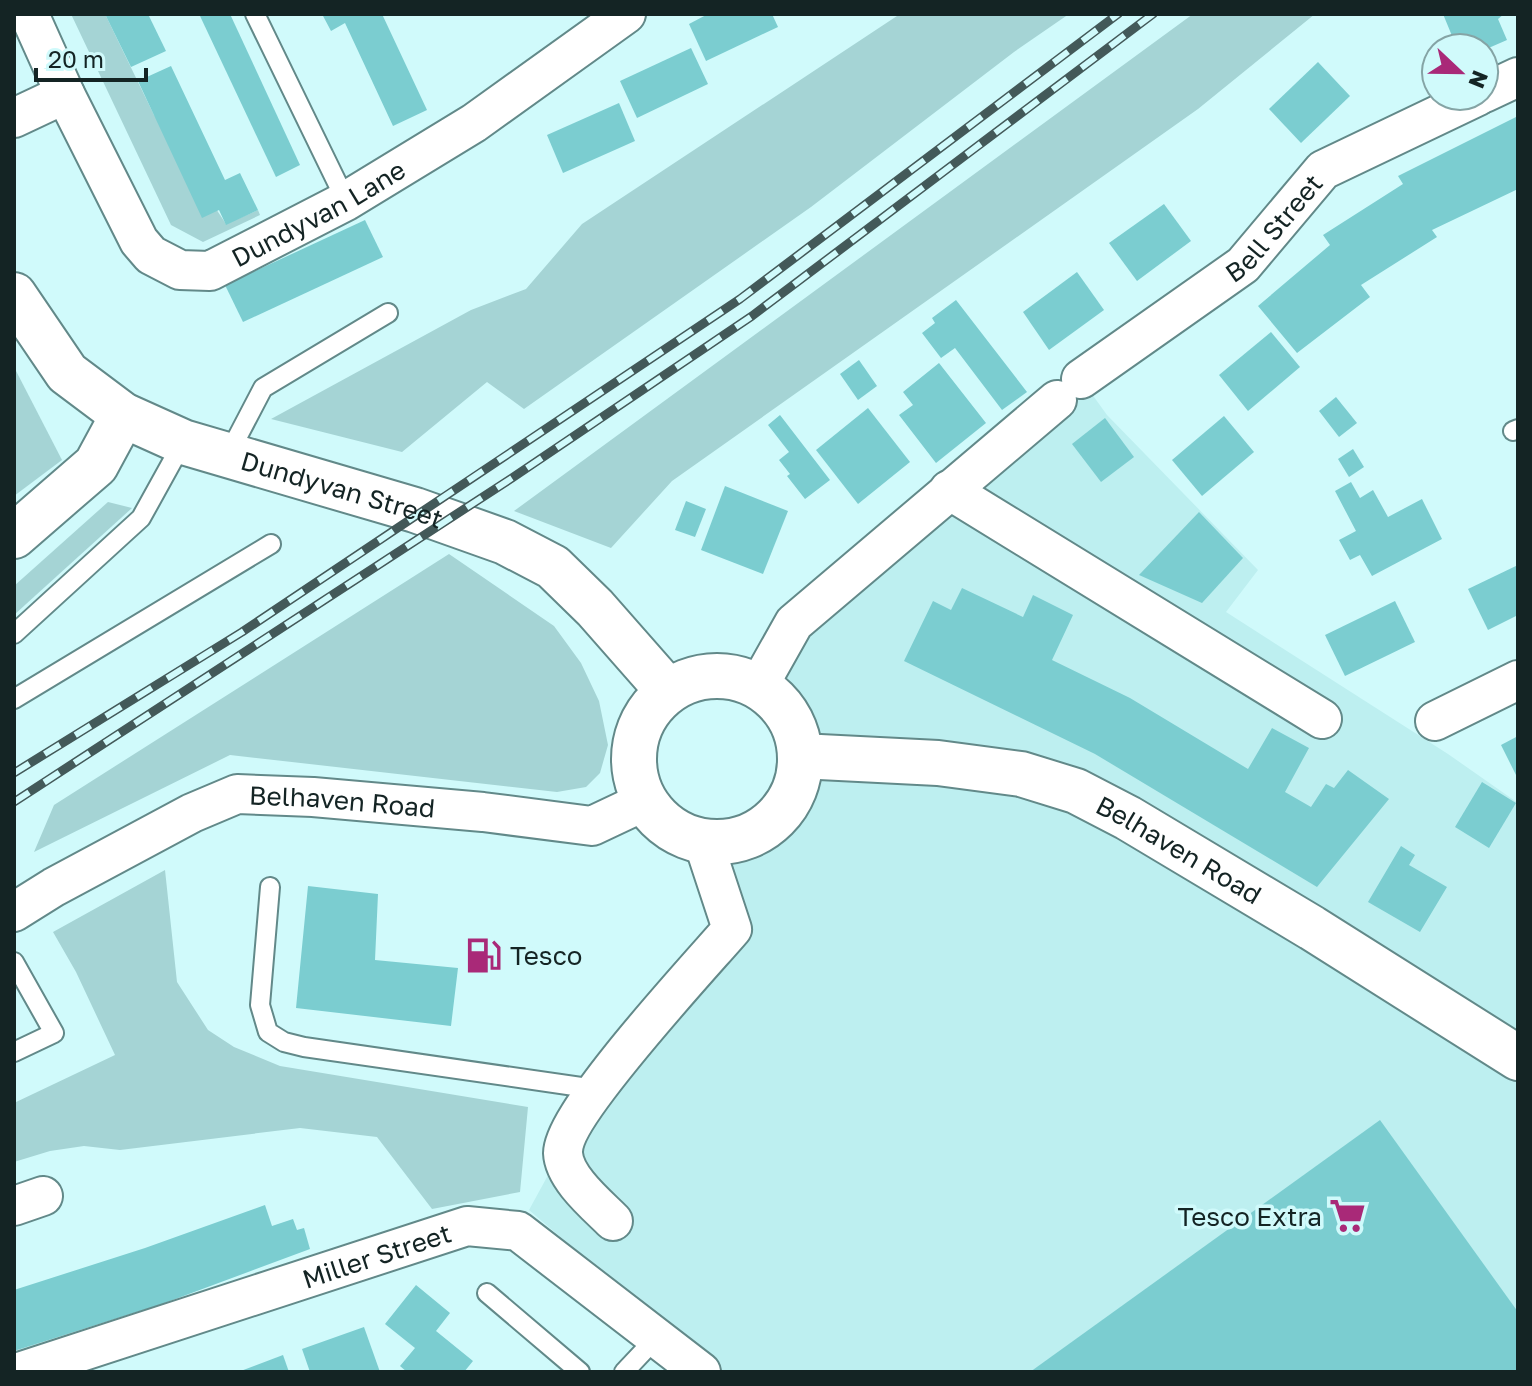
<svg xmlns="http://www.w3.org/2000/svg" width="1532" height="1386" font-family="'Golos Text',sans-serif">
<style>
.built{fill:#bdeff0}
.green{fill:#a5d4d5}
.building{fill:#7bcdd0}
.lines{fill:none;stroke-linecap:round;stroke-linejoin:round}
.lane-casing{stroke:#628989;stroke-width:22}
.street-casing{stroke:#628989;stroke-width:42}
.secondary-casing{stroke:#628989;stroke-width:48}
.lane{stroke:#fff;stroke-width:18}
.street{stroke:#fff;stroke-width:38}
.secondary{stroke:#fff;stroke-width:44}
.rail-casing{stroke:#435959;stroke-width:9}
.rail{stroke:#d0fafb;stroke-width:6;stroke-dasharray:18;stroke-linecap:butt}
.labels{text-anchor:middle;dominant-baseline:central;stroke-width:7;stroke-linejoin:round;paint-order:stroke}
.street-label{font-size:26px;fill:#142424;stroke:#d0fafb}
.poi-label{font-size:26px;fill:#142424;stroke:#d0fafb;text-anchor:start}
</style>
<rect width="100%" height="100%" fill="#d0fafb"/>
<polygon class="built" points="1081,379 1107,415 1258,570 1226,612 1448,754 1518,803 1518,1372 717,1372 529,1210 595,1089 732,929 703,841 724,842 745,837 763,828 779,813 791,797 798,777 797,740 783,709 772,697 794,623"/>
<g class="green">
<polygon points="71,14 105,14 154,115 226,224 258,210 260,215 203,242 171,225"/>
<polygon points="900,14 1069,14 1014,52 811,207 524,409 487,382 402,452 271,419 471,310 526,289 582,224"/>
<polygon points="1193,14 1315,14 1198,109 672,481 611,548 514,511"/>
<polygon points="14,367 62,460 14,496"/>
<polygon points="108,502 132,508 14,615 14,586"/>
<polygon points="449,554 554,626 581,663 599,701 608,745 600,773 586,787 557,792 230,755 34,852 54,805"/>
<polygon points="165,870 177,982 208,1030 234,1047 280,1066 528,1107 520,1192 432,1209 377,1137 300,1128 120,1150 84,1146 50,1151 14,1162 14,1103 115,1055 76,972 53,932"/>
</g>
<g class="building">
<polygon points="105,14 148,14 166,51 131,67"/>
<polygon points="204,14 230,14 300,165 276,177 200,16"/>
<polygon points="322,14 382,14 427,110 393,126 345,23 331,31"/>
<polygon points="708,14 772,14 778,27 706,61 689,24"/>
<polygon points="1443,14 1504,14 1498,19 1507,40 1484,50 1457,48"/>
<polygon points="691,48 708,84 637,118 620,81"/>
<polygon points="1318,62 1350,96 1301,143 1269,109"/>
<polygon points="171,66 225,180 240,173 258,210 226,225 219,210 202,218 138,81"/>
<polygon points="619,103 635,141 563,173 547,135"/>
<polygon points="1518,116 1518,189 1432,230 1437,237 1361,285 1370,297 1297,353 1258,306 1330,245 1323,235 1403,184 1398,176"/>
<polygon points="1164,204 1191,241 1137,281 1109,243"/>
<polygon points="365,220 383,257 243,322 225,285"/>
<polygon points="1077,272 1104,310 1049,350 1023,312"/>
<polygon points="956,300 1027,392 1002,410 955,348 941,358 922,333 935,323 932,318"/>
<polygon points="1271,332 1300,367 1248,411 1219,375"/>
<polygon points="859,360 877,386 858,400 840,374"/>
<polygon points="939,363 986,423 936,463 899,415 913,405 903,392"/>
<polygon points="1336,397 1357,423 1339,437 1319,411"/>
<polygon points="868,408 910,462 858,504 816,450"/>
<polygon points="780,415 830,480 805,499 787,476 790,474 779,460 789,452 768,425"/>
<polygon points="1224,416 1254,452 1202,496 1172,460"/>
<polygon points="1105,418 1134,457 1101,482 1072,444"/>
<polygon points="1353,449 1364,467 1349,477 1338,459"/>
<polygon points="1351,482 1360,498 1373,490 1388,517 1422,499 1442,539 1372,576 1360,555 1350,560 1339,540 1356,531 1335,491"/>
<polygon points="725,486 788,511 763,574 701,550"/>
<polygon points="686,501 706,509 695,537 675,530"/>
<polygon points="1199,512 1243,558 1202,603 1139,575"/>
<polygon points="1518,565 1518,615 1488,630 1468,589"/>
<polygon points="962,588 1023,617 1033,595 1073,615 1052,660 1130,698 1248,769 1272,728 1309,748 1285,792 1311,807 1326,784 1334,788 1348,770 1389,799 1317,887 1095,754 904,661 933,601 951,610"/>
<polygon points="1395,601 1415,642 1345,676 1325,635"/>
<polygon points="1518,736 1518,779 1501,745"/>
<polygon points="1482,782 1516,803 1489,848 1455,827"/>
<polygon points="1401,846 1415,855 1409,865 1447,887 1420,932 1368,902"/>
<polygon points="308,886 378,894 375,960 458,968 451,1026 296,1008"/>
<polygon points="1380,1120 1518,1312 1518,1372 1030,1372"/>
<polygon points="265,1205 272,1226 293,1219 297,1230 304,1228 310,1249 162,1304 14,1351 14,1290 145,1248"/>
<polygon points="416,1285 450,1313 436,1331 473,1361 464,1372 407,1372 400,1366 415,1348 385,1324"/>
<polygon points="364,1327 380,1372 310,1372 302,1349"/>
<polygon points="283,1355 289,1372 238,1372"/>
</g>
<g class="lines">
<defs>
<g id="lane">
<polyline points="255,14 346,201"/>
<polyline points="1513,431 1518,429"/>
<polyline points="228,455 263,388 388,313"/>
<polyline points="14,634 141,518 183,442"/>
<polyline points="14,699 271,544"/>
<polyline points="270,887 260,1005 268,1032 284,1042 304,1047 595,1089"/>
<polyline points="14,962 54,1033 14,1052"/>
<polyline points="487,1293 580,1372"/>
<polyline points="624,1372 657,1337"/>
</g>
<g id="street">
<path id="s1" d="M29 14 65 94 139 241 151 255 180 270 210 271 346 201 474 123 626 14"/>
<polyline points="1484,93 1518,77"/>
<polyline points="14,118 65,94"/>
<path id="s2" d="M1081 379 1243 265 1323 170 1478 96"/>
<polyline points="949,490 1322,719"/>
<polyline points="758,687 794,623 1057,400"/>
<polyline points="1435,721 1518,680"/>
<path id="s3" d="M14 912 54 887 192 813 237 794 313 797 483 812 592 826 645 801"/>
<polyline points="14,1206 43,1196"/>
<path d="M613 1221C597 1205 564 1178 563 1153 562 1114 701 965 732 929L703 841"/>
<path id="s4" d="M19 1372 467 1226 518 1231 701 1372"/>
</g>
<g id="secondary">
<path id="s5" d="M14 295 67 373 123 415 183 442 415 510 505 542 553 567 595 608 668 691"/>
<polyline points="14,536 96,465 123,415"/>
<circle cx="717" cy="759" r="83"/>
<path id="s6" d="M800 756 938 763 1021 774 1076 791 1128 818 1312 928 1518 1058"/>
</g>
</defs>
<use href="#lane" class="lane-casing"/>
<use href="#street" class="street-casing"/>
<use href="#secondary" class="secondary-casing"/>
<use href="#lane" class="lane"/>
<use href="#street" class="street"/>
<use href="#secondary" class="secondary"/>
<defs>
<g id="rail">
<polyline points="14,773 242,632 740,299 1118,14"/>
<polyline points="14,802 512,478 752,316 1153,14"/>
</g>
</defs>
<use href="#rail" class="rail-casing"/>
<use href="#rail" class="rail"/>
</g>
<defs>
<symbol id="fuel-bare" viewBox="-9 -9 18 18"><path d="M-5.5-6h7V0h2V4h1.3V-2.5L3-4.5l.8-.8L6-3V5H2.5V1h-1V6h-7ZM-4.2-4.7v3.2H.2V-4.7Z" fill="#a92978" stroke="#d0fafb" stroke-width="2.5" paint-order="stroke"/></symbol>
<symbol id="supermarket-bare" viewBox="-9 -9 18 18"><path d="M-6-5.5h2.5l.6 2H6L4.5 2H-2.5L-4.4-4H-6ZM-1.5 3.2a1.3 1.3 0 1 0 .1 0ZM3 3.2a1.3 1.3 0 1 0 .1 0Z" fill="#a92978" stroke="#d0fafb" stroke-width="2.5" paint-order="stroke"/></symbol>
</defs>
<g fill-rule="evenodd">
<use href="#fuel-bare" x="458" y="930" width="51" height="51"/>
<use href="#supermarket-bare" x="1322" y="1190" width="51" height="51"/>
</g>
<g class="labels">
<g class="street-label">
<text stroke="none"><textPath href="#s1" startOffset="456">Dundyvan Lane</textPath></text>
<text stroke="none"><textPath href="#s2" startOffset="246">Bell Street</textPath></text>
<text stroke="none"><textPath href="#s5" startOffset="396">Dundyvan Street</textPath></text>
<text stroke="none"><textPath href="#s3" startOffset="358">Belhaven Road</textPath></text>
<text stroke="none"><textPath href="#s6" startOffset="398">Belhaven Road</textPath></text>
<text stroke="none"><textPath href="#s4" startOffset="376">Miller Street</textPath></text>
</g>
<g class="poi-label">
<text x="510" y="955">Tesco</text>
<text x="1322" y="1216" text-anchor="end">Tesco Extra</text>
</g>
</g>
<rect width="1532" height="1386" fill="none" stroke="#142424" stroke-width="32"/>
<g transform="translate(1460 72) rotate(112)"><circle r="38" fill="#d0fafb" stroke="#85a4a5" stroke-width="2"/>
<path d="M0-6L14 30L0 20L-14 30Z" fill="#a92978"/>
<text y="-12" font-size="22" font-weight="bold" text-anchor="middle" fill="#142424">N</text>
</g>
<path d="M36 68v12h110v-12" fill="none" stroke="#142424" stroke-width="4"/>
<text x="48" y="68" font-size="24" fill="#142424" stroke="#d0fafb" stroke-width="6" paint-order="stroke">20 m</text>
</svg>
